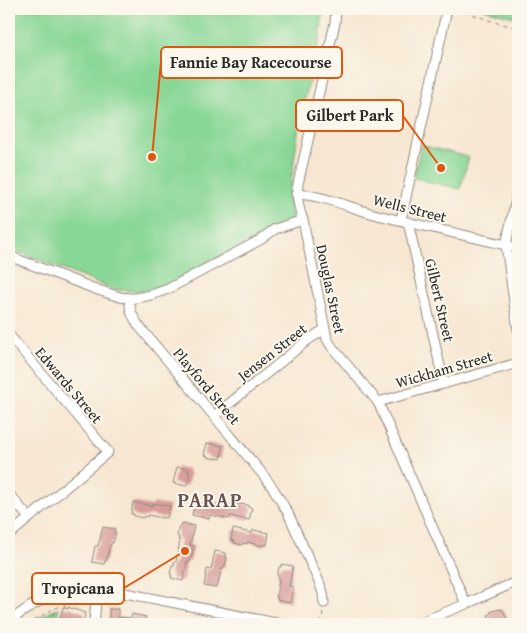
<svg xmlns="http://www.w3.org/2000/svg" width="527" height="633" font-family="'Gentium Book Plus',serif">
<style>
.green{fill:#89d796;stroke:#5a8160}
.building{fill:#d99e9b}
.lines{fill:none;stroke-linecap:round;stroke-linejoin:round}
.minor-casing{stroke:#91897e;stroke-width:11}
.path{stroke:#91897e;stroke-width:1;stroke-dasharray:4 4;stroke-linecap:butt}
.minor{stroke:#fff;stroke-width:9}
.labels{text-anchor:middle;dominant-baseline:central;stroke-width:4;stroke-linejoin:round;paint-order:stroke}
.street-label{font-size:15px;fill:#2b2b2b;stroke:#fbf7ec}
.district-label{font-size:20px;font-weight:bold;letter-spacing:1px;fill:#685352;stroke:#fbf7ec}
.leader{fill:none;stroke:#df570e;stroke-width:2}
.callout-dot{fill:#df570e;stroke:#fbf7ec;stroke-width:2}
.callout{fill:#fbf7ec;stroke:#df570e;stroke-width:2}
.callout-label{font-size:16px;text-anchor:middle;font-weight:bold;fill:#2b2b2b}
</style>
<rect width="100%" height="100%" fill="#fbf7ec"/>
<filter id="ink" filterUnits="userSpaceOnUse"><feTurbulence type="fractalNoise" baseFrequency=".02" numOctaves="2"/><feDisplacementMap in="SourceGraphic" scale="10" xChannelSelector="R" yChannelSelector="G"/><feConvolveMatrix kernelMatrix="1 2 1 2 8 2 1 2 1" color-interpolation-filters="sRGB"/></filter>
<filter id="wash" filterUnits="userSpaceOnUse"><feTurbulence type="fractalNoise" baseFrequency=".0096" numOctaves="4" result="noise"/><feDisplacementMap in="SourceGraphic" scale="20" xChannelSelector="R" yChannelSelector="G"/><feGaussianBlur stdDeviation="1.12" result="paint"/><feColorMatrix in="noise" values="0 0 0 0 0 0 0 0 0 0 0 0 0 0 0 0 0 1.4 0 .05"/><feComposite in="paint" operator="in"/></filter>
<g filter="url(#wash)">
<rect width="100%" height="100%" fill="#f7e7d2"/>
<g class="green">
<polygon points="9,9 323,9 320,38 300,118 289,197 292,219 154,291 115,290 9,248"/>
<polygon points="484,9 518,9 518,18"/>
<polygon points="421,145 469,157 460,189 414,178"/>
<polygon points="59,608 55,624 31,624 42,616"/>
</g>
<g id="blocks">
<g class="building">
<polygon points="207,443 223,446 221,459 217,458 217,459 207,457 208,456 204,455"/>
<polygon points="177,467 189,469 188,473 190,473 188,483 187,483 186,486 173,483"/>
<polygon points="133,502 153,506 153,503 170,506 167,518 164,517 163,518 148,515 147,517 144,516 143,518 134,516 134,514 131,514"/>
<polygon points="199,502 215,506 215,504 219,505 219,503 235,506 235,504 239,505 239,504 248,505 248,507 252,508 249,520 230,516 229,519 210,515 209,519 192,515 195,503 198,504"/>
<polygon points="182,523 194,526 190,545 194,546 190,562 187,561 183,581 171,578 172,575 170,574 172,565 174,566 174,562 176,562 180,540 178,540 179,537 177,536 179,526 181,526"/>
<polygon points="103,527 115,529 114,533 116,533 113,543 112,542 111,545 110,545 106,561 105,561 104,564 92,562 95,546 98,546"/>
<polygon points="233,529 252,533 253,530 269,533 267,545 264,544 263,546 247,542 247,544 243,543 242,545 234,543 234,541 231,540"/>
<polygon points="215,551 226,553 225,556 227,557 225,566 224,566 223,569 221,569 218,585 217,585 216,588 204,586 207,569 211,570"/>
<polygon points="281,564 293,566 289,586 293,587 290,603 277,600 278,597 276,597 279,580 278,580 279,576 277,576 279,567 281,567"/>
<polygon points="63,607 68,609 68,607 85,613 84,615 85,616 82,624 71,624 63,622 64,620 60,618"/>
<polygon points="109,609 118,609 118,617 131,618 132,614 146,617 144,624 109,624"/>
<polygon points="499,609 499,610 502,609 507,618 492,624 488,615 491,614 490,612"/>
</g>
</g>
</g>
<g filter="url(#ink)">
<use href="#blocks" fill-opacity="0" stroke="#91897e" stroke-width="1"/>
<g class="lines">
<defs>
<g id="minor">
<path d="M336 9 335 23 298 184C296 197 298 207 303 220L327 339 332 347 378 402 466 604"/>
<polyline points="518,190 506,245 518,330"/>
<path d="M296 194C323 195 348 207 374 214 421 226 470 236 518 248"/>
<polyline points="401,220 447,9"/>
<polyline points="408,222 444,384"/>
<polyline points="9,256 98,290 120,297 129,298 136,298 151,295 168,289 260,240 275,229 303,220"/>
<polyline points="129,298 131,312 138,325 260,471 273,488 288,513 319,582 323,593 324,603"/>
<polyline points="9,335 108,452 9,535"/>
<polyline points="378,402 518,363"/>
<polyline points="214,416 308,340 325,329"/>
<polyline points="9,494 29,518"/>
<path d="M9 622C44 594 70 583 115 591L281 624"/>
<polyline points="94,624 97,589"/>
<polyline points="416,624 466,604 518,581"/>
</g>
</defs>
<use href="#minor" class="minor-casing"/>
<g class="path">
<polyline points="458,9 494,22 518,28"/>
<polyline points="28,624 55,608 76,602"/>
<polyline points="50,624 55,608"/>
<polyline points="321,624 323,612"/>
</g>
<use href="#minor" class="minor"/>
</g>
</g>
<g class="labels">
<g class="street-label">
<text transform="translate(410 208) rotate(14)">Wells Street</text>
<text transform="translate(331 289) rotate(78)">Douglas Street</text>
<text transform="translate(440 300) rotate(77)">Gilbert Street</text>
<text transform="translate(272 352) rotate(-38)">Jensen Street</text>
<text transform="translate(444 369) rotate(-16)">Wickham Street</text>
<text transform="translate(69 385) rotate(50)">Edwards Street</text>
<text transform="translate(207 386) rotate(50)">Playford Street</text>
</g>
<g class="district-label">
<text x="210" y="499">PARAP</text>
</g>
</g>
<path class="leader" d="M152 157L161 62M441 168L403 116M185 551L124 588"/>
<g class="callout-dot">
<circle cx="152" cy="157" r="5"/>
<circle cx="441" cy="168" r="5"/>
<circle cx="185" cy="551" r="5"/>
</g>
<g class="callout">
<rect x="161" y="47" width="181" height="31" rx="5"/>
<rect x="296" y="100" width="107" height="31" rx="5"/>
<rect x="32" y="573" width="92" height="31" rx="5"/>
</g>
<g class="callout-label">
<text x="251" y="68">Fannie Bay Racecourse</text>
<text x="350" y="121">Gilbert Park</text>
<text x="78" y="594">Tropicana</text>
</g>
<rect width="527" height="633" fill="none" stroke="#fbf7ec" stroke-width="30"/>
</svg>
